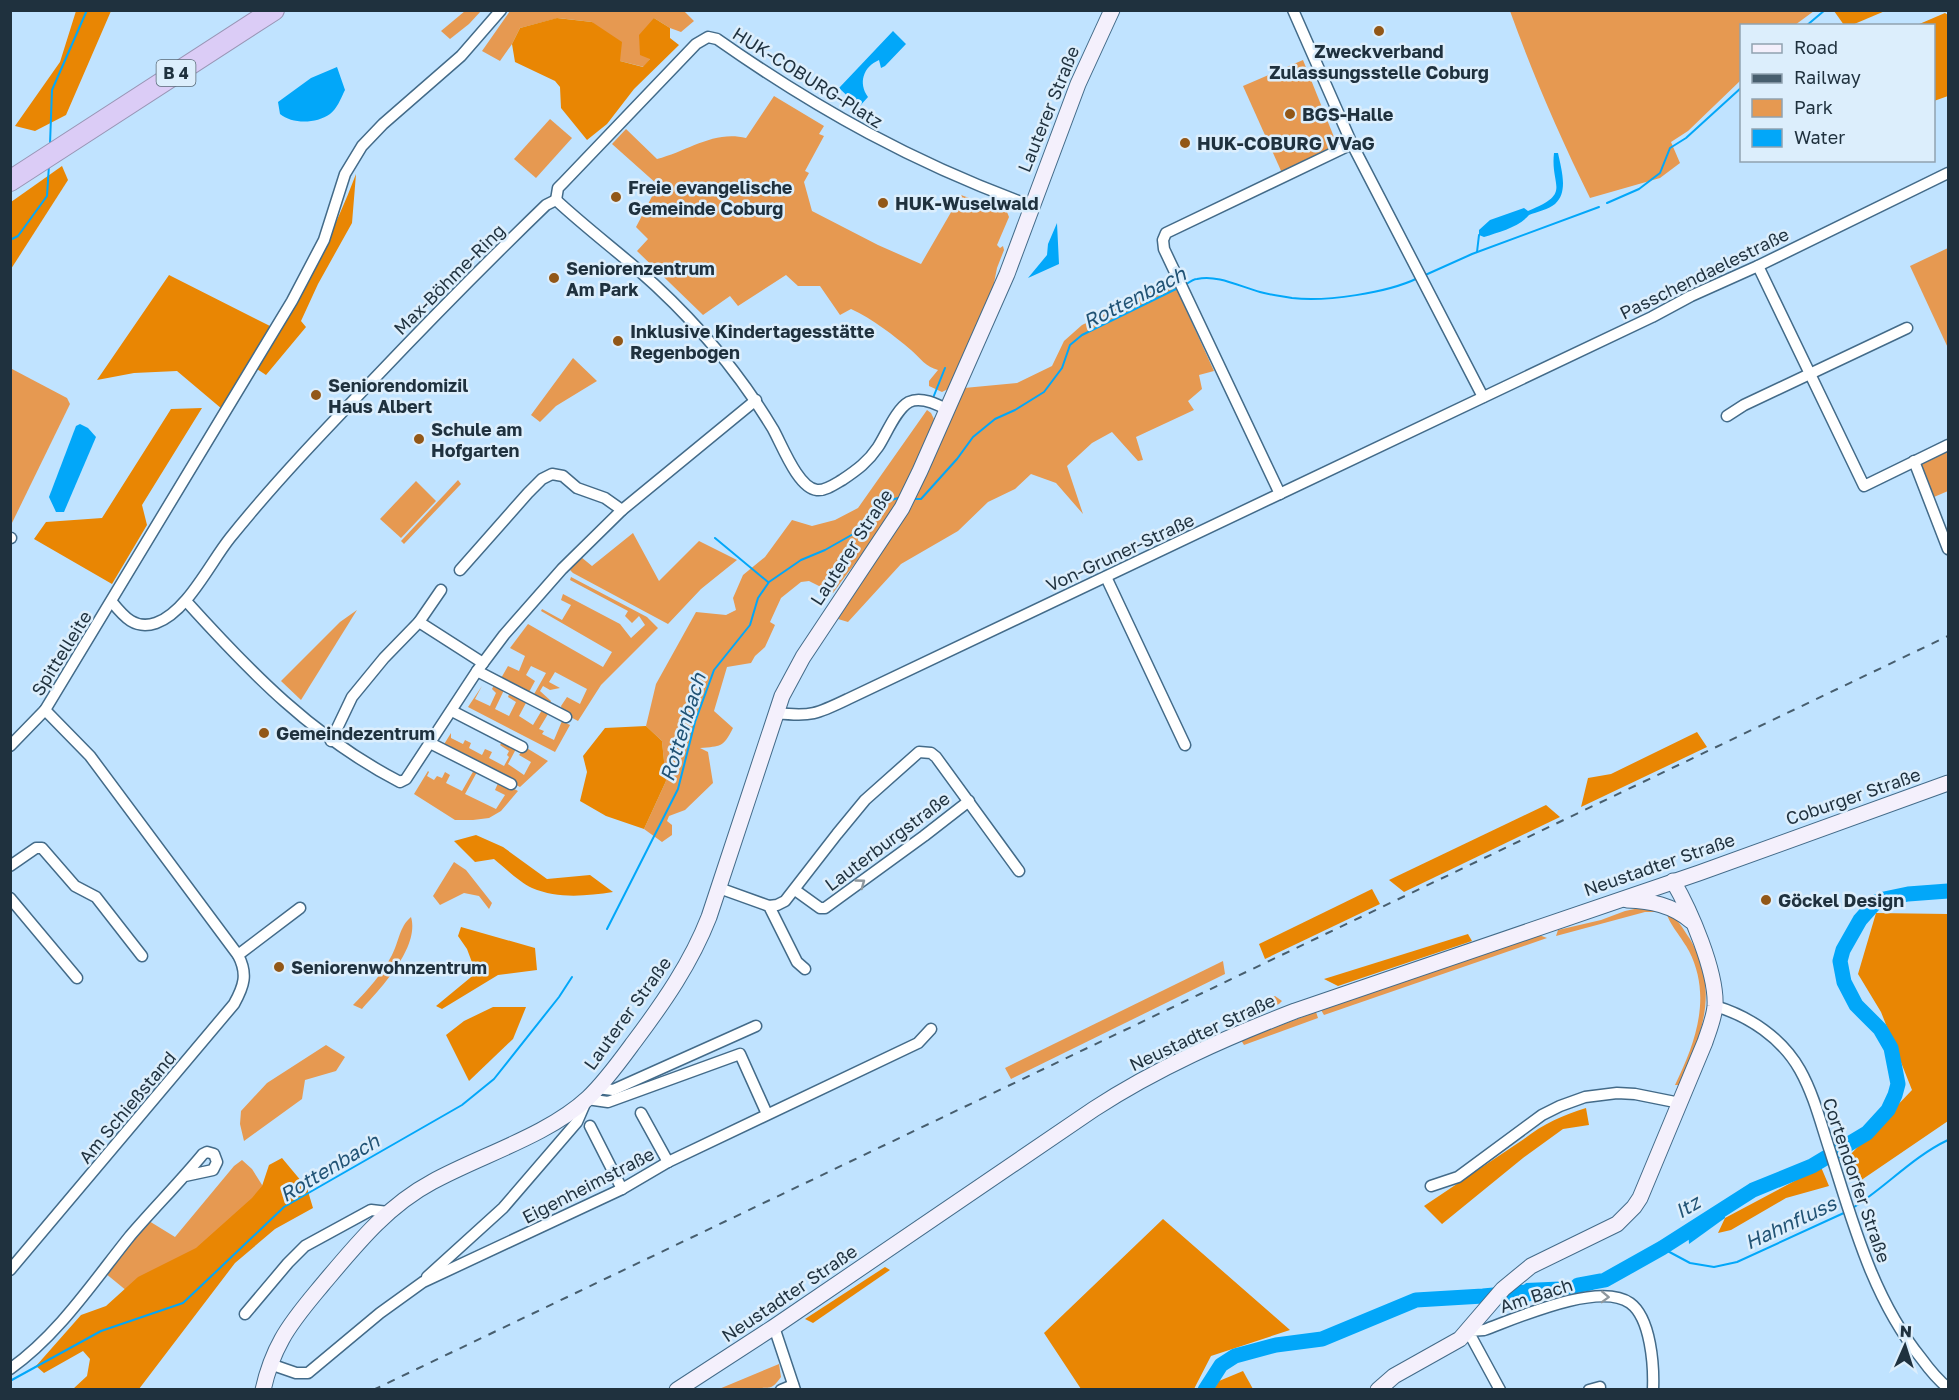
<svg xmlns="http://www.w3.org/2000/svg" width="1959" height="1400" font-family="'Golos Text',sans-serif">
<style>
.green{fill:#e69951}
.forest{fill:#e98603}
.water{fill:#02a7f9}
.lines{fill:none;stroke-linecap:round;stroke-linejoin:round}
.stream{stroke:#02a7f9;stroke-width:2}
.river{stroke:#02a7f9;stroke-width:15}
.street-casing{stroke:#436b89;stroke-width:13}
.secondary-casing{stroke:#436b89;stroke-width:17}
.highway-casing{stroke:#9996b6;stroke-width:22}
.street{stroke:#fff;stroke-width:10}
.secondary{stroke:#f4f0fc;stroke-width:15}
.highway{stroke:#dbccf6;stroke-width:20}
.rail{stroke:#475e6e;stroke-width:2;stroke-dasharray:8 8;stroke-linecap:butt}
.oneway{stroke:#8f989e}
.poi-dot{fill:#925717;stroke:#dceefc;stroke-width:2}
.labels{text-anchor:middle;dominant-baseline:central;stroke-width:5;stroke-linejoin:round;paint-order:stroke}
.shield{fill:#dceefc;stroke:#586a77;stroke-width:1.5}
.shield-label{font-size:16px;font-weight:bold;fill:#1f313e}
.poi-label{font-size:18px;font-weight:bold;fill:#1f313e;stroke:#dceefc;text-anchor:start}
.street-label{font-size:18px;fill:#1f313e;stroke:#dceefc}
.water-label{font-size:20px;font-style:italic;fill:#215375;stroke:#dceefc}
</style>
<rect width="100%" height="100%" fill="#c0e3ff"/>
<g class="green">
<polygon points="465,11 481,11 469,24 450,39 441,31"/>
<polygon points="510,11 684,11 694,21 681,32 670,28 654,18 650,59 644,67 620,61 592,22 558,18 520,28 512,44 500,61 482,51"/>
<path d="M1510 11V10L1814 11 1795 25 1742 26 1741 80 1688 131 1671 142 1680 163 1660 178 1590 198C1560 137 1533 75 1510 11Z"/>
<polygon points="1303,60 1336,142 1335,145 1282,173 1243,86"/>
<path d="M774 96 824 126 819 134 824 136 805 171 809 173 804 182 812 211 878 245 921 264 961 195 1007 212 1009 217 997 245 1000 248 1003 246 1004 250 997 268 993 288 948 389 942 392 929 386V381L938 370C926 367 920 358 911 350 893 335 873 319 851 309L840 315 820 286H798L786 275 738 306 730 296 703 315 637 251 648 239 636 227 658 185 612 144 626 129 657 159C688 151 714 130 746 138Z"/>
<polygon points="550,119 572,138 536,178 514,159"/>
<polygon points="1948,248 1948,348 1910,266"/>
<polygon points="1173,281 1214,371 1199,375 1202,389 1188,401 1194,410 1136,437 1143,460 1138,461 1112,432 1092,443 1067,466 1083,514 1056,483 1031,474 1015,489 988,502 958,531 901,564 848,622 838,619 911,508 964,388 1017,383 1052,366 1064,341 1082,325"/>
<polygon points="573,358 597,381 556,406 540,422 531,415"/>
<polygon points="12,369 67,398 70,404 11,525"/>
<path d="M927 410 931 413 934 419C923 450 909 480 893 508 876 538 853 565 833 593L809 581 801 582 781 598 770 622 775 625 765 647 755 656 751 663 727 667 714 711 733 728C723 748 721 746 700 748L708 752 713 783 685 810 669 816 667 821 672 825V835L662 842 644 829 666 781 662 741 646 726 656 684 696 612 726 615 736 610 733 598 743 575 765 557 792 520 812 526 835 520 858 508Z"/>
<polygon points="1948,450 1948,491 1934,497 1920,462"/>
<polygon points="458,480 461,484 404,544 401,541"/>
<polygon points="416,481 436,501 401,538 380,519"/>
<polygon points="633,533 659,581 699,541 737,560 701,589 668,624 573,573 570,570 581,557 592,566"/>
<polygon points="571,577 647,617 658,628 601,685 578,721 563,713 561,706 567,697 580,704 587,689 555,672 549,682 560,688 550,690 543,686 540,691 551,701 549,705 533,696 546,673 531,666 526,675 535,681 528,694 500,680 508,666 519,671 525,656 510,648 528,624 603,667 612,652 541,611 542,609 562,620 571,605 561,600 563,594 620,624 631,638 645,625 639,616 632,623 625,616 628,611 570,580"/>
<polygon points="357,610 301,700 281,681 340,622"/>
<polygon points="494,685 504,690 495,709 509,716 516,702 508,697 510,692 527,701 519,716 533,725 542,710 548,714 539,729 544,731 542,734 554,740 562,721 570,725 555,752 468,707 482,686 475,699 490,706 496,693 492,689"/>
<polygon points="451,733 451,738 463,744 465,740 471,743 469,748 482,755 485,749 492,752 489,758 504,766 509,757 507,755 509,751 500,745 503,741 516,749 508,764 524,775 531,762 519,755 525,747 548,761 520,787 443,746"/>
<polygon points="474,770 477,772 465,794 496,809 505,795 495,790 499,781 518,791 501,811 489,818 473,820 455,820 414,794 428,771 429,772 427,776 434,780 437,776 442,778 445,772 450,775 446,783 462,791"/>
<polygon points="454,862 466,870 492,903 489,909 479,896 464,893 440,905 433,896"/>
<polygon points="1649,906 1661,907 1659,912 1645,912 1556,936 1558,930 1601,920 1625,911"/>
<path d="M1666 911C1677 917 1683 929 1690 939 1720 990 1702 1036 1679 1085H1675C1696 1042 1712 996 1689 951 1683 939 1668 923 1666 911Z"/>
<path d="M411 917C420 947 381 988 362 1009L353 1005C368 990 382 974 392 955 399 942 399 927 411 917Z"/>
<polygon points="1539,935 1547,938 1324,1015 1321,1010"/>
<polygon points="1223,961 1225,974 1011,1079 1005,1068"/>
<polygon points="1275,996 1282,1001 1279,1004 1233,1023 1229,1018"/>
<polygon points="1316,1012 1318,1018 1244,1045 1241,1040"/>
<polygon points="326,1045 345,1057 336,1071 305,1080 302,1099 244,1141 240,1124 241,1111 267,1083"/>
<polygon points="242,1160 252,1169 271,1199 144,1305 105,1273 149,1221 175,1237 234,1166"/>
<path d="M779 1364 781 1377C769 1394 769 1384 754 1390L719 1389Z"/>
</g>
<g class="forest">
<polygon points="76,11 111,11 66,115 35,131 15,126 60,62"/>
<polygon points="1834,11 1885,11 1852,25 1844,25"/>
<polygon points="1945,13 1948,15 1948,96 1934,101 1934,26 1917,25"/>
<polygon points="557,18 592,22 622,42 620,61 643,67 650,59 640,55 639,35 654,18 670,28 670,38 679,45 634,89 607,124 587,140 561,108 560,87 555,81 515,62 512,44 520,28"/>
<polygon points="62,166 68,180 11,269 11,202"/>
<path d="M356 174 352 223 318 284 301 321 306 327 266 375 257 369C295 306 330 243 356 174Z"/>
<polygon points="169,275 270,326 222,409 177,371 134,373 97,380"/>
<polygon points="202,408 142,505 147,525 112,584 34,539 46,522 102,518 171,409"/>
<polygon points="646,726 662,741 666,781 644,829 606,816 580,801 587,772 583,756 605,728"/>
<polygon points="1697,732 1707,747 1581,807 1588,778 1611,774"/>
<polygon points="1546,805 1560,817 1404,892 1389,880"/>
<path d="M476 835 503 847 547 879 590 875 613 892C586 896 558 899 532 888 519 882 505 868 494 859L475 862 454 841Z"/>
<polygon points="1372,889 1380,904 1265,959 1259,944"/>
<polygon points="1876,913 1948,914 1948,1121 1857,1183 1850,1155 1912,1090 1881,1012 1858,974"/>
<polygon points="461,927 535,948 537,970 498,975 442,1009 436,1006 476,973 467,949 458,936"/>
<polygon points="1468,934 1472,941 1338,986 1324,979"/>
<polygon points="493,1007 526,1007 513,1039 469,1081 446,1035 464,1021"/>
<path d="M1586 1108 1589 1125 1563 1129 1523 1158 1442 1224 1424 1206 1524 1139C1543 1124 1563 1115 1586 1108Z"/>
<polygon points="282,1158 307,1188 313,1208 275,1229 235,1263 139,1389 73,1389 87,1376 90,1359 83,1351 44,1373 36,1366 81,1315 106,1306 138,1277 196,1248 252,1198 262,1186 269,1165"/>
<polygon points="1821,1167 1829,1186 1786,1198 1731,1230 1718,1233 1725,1218"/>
<polygon points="1163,1219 1290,1330 1211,1356 1194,1389 1081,1389 1044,1333"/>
<polygon points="885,1267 890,1270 813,1323 805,1319"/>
<polygon points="1243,1371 1253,1389 1214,1389 1219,1381"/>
</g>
<g class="water">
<path d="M893 31 906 44 885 66 881 68 879 60C863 67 858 83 868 97L859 107 839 88Z"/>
<path d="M337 67 345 90C341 98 337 109 330 114 316 124 292 124 280 114L278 102 311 78Z"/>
<path d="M1554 153H1558C1561 168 1569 192 1555 204 1549 209 1537 212 1529 215 1519 227 1499 232 1484 237L1479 235V230L1490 220 1524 208 1528 211C1573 193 1550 187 1554 153Z"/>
<polygon points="1057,223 1059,264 1028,278 1047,255 1048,244"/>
<polygon points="80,424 88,428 96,437 64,512 56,512 49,497 76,426"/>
<polygon points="1723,1204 1725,1218 1689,1244 1688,1229"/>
<polygon points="1599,1277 1593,1290 1502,1306 1526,1283 1593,1280"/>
</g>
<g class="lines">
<g class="stream">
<polyline points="1806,26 1825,10"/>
<polyline points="50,144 52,90 87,10"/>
<polyline points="1607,203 1639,189 1660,173 1670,148 1686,138 1742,87"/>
<polyline points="10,240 18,236 47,196 49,165"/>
<polyline points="1477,252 1479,235"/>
<polyline points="1423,276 1472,254 1599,207"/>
<path d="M1185 285C1188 283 1193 279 1197 279 1217 274 1241 287 1260 292 1270 295 1281 296 1292 298 1326 302 1387 293 1418 278"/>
<polyline points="933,398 945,368"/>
<polyline points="914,499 921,499 957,459 973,437 995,419 1015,410 1044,392 1062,368 1070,345 1082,335 1180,287"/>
<polyline points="715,538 768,582"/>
<polyline points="607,929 678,789 695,722 714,670 750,625 758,598 769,582 801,560 825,550 855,533 885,502 898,498"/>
<path d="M1851 1209C1885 1188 1912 1157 1948 1140"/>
<polyline points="1662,1248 1690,1263 1714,1267 1737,1262 1846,1212"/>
<polyline points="10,1381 101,1331 183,1303 284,1207 462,1105 494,1079 559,997 572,977"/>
</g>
<g class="river">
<polyline points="1578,1285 1605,1280 1662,1248 1753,1190 1812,1166 1867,1133 1888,1110 1895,1095 1898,1084 1891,1048 1880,1029 1856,1005 1844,982 1840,961 1843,950 1860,920 1876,902 1884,899 1908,894 1948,891"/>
<polyline points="1205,1390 1221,1365 1235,1356 1276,1345 1322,1339 1416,1300 1483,1296 1536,1291"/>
</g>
<defs>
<g id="street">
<polyline points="1293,10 1352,144 1483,397"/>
<path d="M556 200 558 188 563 183 696 44 708 37 717 39C818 110 916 164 1032 206"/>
<path d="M556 200C582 224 609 245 636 268 689 314 737 369 773 429 782 445 798 488 817 490 825 491 835 484 842 480 857 470 868 462 878 447 886 435 896 409 909 402 921 396 937 404 948 410"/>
<polyline points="1758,266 1864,486 1948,445"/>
<polyline points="1727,416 1744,405 1907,328"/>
<polyline points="1914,461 1948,549"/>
<polyline points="1280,494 1164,249 1163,240 1166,233 1352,144"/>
<polyline points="10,538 11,538"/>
<polyline points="460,570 528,493 542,479 552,474 563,476 577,488 605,498 622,510"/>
<polyline points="1106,577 1185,745"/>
<path d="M186 601C251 673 313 737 400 782L406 779 477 671 504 635 562 569 622 510 756 400"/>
<path d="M112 602C124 617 135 630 156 623 187 612 210 563 230 538 275 482 324 431 373 380 430 320 487 262 546 205L556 200"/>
<polyline points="419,622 441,590"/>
<polyline points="477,671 566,717"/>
<polyline points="452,711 522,747"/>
<path d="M777 713C811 717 817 714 848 699L1652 317 1691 296 1758 266 1948 173"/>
<polyline points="331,741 352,697 384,658 419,622 483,663"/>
<polyline points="430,743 511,784"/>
<polyline points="10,746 45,710 292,301 324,240 345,174 362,146 383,124 461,56 501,10"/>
<polyline points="10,866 36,848 42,848 75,886 96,897 142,956"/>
<polyline points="719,888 769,906 797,962 805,969"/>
<polyline points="795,890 820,908 825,908 924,836 969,801"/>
<polyline points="10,898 77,978"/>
<polyline points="769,906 777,905 785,901 837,834 865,800 919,752 931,753 936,757 1019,871"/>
<polyline points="238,955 300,908"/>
<path d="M1715 1006C1749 1016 1782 1038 1800 1070 1814 1095 1821 1124 1830 1151 1853 1223 1873 1299 1921 1358 1929 1369 1938 1380 1948 1388"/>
<polyline points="597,1088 613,1090 756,1026"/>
<polyline points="641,1113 668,1162"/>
<polyline points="590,1126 622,1189"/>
<polyline points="1431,1186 1458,1177 1542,1115 1560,1106 1585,1097 1617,1093 1635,1094 1680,1103"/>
<path d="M10 1270 234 1004C244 986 248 974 238 955L90 756 45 710"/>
<polyline points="427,1277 503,1208 577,1122 587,1099 608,1102 740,1054 767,1114"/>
<polyline points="245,1314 288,1263 305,1246 371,1210 388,1212"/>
<polyline points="774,1327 795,1390"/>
<polyline points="270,1364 296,1373 308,1373 380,1313 423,1282 622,1189 668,1162 918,1043 931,1029"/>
<path d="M10 1369C59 1334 93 1282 130 1236 154 1208 180 1182 203 1154L207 1152 214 1154 217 1162 213 1170 185 1176"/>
<polyline points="781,1390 793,1385"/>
<path d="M1500 1390 1468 1331 1484 1330C1517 1318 1599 1281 1630 1303 1651 1318 1654 1366 1653 1390"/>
<polyline points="1589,1390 1600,1387"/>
</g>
<g id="secondary">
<path d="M1627 900C1651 901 1672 905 1691 921"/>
<path d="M263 1390C267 1372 273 1355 282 1339 293 1319 309 1301 323 1284 356 1245 387 1206 432 1182 481 1155 547 1136 588 1098 605 1082 620 1061 634 1042 664 1002 691 963 709 917L782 696 803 657 902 508 920 471 1007 274 1078 84 1112 10"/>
<path d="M677 1390 774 1327 1094 1109C1157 1068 1225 1038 1295 1011L1699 873 1948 783"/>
<path d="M1378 1390 1394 1376 1460 1339 1503 1289 1531 1266 1617 1224 1634 1207 1640 1198 1705 1042C1709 1030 1714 1018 1715 1006 1717 972 1690 910 1673 881"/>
</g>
<polyline id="highway" points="10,181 274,10"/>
</defs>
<use href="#street" class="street-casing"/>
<use href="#secondary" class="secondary-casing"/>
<use href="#highway" class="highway-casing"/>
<use href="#street" class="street"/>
<use href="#secondary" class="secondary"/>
<use href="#highway" class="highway"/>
<polyline class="rail" points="373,1390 1948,636"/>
</g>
<defs><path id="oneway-chevron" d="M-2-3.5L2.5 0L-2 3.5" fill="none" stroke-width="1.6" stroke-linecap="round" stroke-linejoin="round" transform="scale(1.5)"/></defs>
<g class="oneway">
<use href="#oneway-chevron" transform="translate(861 883) rotate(-36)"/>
<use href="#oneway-chevron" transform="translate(1605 1297) rotate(2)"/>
</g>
<g class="poi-dot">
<circle cx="1379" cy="31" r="6"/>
<circle cx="1290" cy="114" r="6"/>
<circle cx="1185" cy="143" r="6"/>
<circle cx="616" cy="197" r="6"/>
<circle cx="883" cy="203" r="6"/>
<circle cx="554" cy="278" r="6"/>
<circle cx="618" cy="341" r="6"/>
<circle cx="316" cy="395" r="6"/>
<circle cx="419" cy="439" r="6"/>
<circle cx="264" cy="733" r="6"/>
<circle cx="1766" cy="900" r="6"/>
<circle cx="279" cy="967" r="6"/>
</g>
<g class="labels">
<rect class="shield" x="156.5" y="60" width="39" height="26" rx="4.5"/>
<g class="shield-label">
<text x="176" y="73">B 4</text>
</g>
<g class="poi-label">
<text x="1379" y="51" text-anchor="middle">Zweckverband<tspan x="1379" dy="21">Zulassungsstelle Coburg</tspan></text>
<text x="1302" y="114">BGS-Halle</text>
<text x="1197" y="143">HUK-COBURG VVaG</text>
<text x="628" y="187">Freie evangelische<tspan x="628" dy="21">Gemeinde Coburg</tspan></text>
<text x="895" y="203">HUK-Wuselwald</text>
<text x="566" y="268">Seniorenzentrum<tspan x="566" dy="21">Am Park</tspan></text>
<text x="630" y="331">Inklusive Kindertagesstätte<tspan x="630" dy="21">Regenbogen</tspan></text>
<text x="328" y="385">Seniorendomizil<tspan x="328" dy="21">Haus Albert</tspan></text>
<text x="431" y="429">Schule am<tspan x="431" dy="21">Hofgarten</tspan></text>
<text x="276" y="733">Gemeindezentrum</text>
<text x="1778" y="900">Göckel Design</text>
<text x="291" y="967">Seniorenwohnzentrum</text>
</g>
<g class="street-label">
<text transform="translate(808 77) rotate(32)">HUK-COBURG-Platz</text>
<text transform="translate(1048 109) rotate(-68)">Lauterer Straße</text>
<text transform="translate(1704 273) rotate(-26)">Passchendaelestraße</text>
<text transform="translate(449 279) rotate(-45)">Max-Böhme-Ring</text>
<text transform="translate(851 547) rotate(-57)">Lauterer Straße</text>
<text transform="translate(1120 552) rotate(-25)">Von-Gruner-Straße</text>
<text transform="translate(61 653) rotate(-58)">Spittelleite</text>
<text transform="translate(1853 796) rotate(-19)">Coburger Straße</text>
<text transform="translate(887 841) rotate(-37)">Lauterburgstraße</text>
<text transform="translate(1659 864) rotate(-19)">Neustadter Straße</text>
<text transform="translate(627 1013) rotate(-54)">Lauterer Straße</text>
<text transform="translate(1202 1032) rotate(-25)">Neustadter Straße</text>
<text transform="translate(127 1107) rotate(-50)">Am Schießstand</text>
<text transform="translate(1857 1180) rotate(71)">Cortendorfer Straße</text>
<text transform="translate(588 1185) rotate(-27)">Eigenheimstraße</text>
<text transform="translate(789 1293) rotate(-34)">Neustadter Straße</text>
<text transform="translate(1536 1295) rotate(-18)">Am Bach</text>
</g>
<g class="water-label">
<text transform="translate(1134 297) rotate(-27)">Rottenbach</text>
<text transform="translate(682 727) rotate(-73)">Rottenbach</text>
<text transform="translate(329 1167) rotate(-31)">Rottenbach</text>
<text transform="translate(1687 1206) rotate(-31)">Itz</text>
<text transform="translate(1790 1222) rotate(-25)">Hahnfluss</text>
</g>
</g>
<rect width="1959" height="1400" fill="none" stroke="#1f313e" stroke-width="24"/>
<rect x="1740" y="24" width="195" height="138" fill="#dceefc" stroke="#90a2b0" stroke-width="1.5"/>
<rect x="1752" y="44" width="30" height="9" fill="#f4f0fc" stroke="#90a2b0" stroke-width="1.5"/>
<text x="1794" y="54" font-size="18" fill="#1f313e">Road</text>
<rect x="1752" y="74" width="30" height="9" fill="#475e6e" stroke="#90a2b0" stroke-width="1.5"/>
<text x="1794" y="84" font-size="18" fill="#1f313e">Railway</text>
<rect x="1752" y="99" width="30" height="18" fill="#e69951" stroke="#90a2b0" stroke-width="1.5"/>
<text x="1794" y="114" font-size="18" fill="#1f313e">Park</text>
<rect x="1752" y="129" width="30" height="18" fill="#02a7f9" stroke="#90a2b0" stroke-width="1.5"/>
<text x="1794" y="144" font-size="18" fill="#1f313e">Water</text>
<g transform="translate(1905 1346) rotate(3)" stroke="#dceefc" stroke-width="4.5" paint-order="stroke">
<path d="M0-4.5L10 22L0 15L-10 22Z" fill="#1f313e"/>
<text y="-9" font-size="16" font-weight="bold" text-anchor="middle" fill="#1f313e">N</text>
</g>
</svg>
